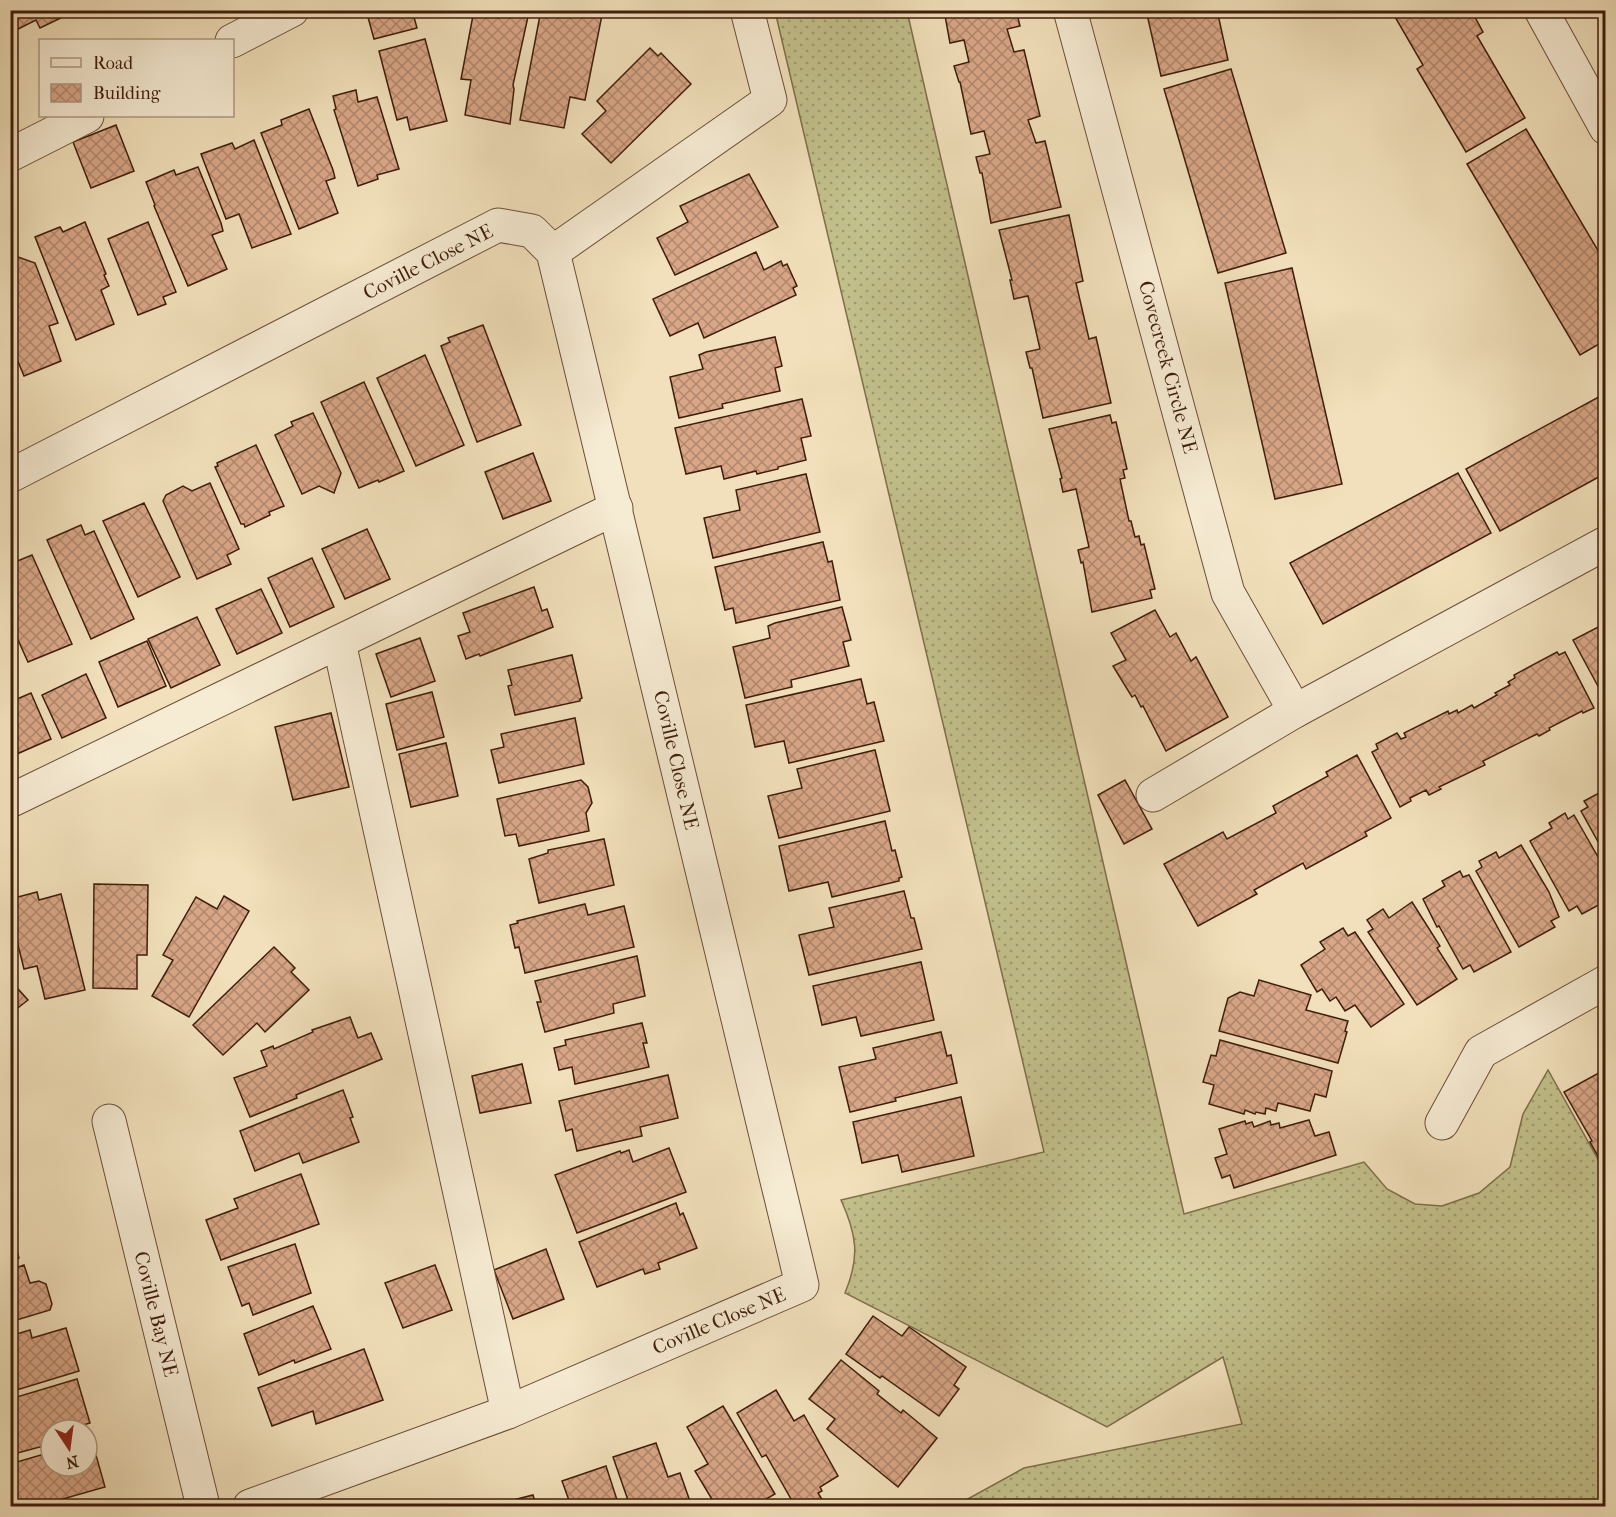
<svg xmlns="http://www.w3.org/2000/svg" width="1616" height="1517" font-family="'IM FELL French Canon',serif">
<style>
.grass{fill:url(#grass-dots);stroke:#806e4b;stroke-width:1.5}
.building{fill:url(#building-cross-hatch);stroke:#3f1d0b;stroke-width:1.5}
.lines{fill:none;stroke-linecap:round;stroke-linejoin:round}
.minor-casing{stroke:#6c4e37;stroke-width:35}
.minor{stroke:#f6ebd3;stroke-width:33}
.labels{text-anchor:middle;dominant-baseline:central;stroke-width:6;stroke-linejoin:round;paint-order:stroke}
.street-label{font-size:20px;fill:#3f1d0b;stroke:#f6ebd3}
</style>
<defs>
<pattern id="grass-dots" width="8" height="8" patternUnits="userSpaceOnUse" patternTransform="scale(1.5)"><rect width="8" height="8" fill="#c2c08b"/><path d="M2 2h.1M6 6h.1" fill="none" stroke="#9f9b70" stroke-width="1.8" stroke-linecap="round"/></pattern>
<pattern id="building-cross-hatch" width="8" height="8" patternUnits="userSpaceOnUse" patternTransform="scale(1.5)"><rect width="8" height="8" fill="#d9a788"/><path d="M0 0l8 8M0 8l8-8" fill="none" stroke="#b1876d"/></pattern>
</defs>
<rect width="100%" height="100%" fill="#f1e0bb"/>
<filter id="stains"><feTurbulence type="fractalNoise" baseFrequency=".00333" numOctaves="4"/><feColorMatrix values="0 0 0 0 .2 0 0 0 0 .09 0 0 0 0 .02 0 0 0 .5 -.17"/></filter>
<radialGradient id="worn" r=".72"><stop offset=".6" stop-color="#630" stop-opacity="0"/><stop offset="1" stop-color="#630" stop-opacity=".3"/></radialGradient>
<path class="grass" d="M775 11H907L1184 1214 1364 1162 1387 1189 1415 1204 1442 1206 1479 1193 1510 1167 1523 1114 1548 1070 1605 1172V1506H955L1024 1468 1242 1424 1223 1357 1107 1427 845 1293C860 1257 857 1235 841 1200L1044 1152Z"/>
<g class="building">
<polygon points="10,10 70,10 71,13 40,28 36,20 12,32"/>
<polygon points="366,10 412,10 417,28 374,39"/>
<polygon points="474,10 529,12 513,85 514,89 510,124 465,115 471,80 461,79"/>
<polygon points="541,10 603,10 585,100 570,97 564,128 520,120"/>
<polygon points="944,10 1016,10 1020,26 1007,29 1014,52 1024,50 1040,116 1028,120 1036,143 1045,141 1061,207 991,223 982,173 980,173 976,157 990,154 984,131 971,134 960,82 959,82 954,66 969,62 964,40 950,43"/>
<polygon points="1146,10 1217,10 1228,60 1161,76"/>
<polygon points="1391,10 1471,10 1483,32 1477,36 1525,118 1466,152 1417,69 1423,65"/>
<polygon points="425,39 447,121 410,130 407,117 397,120 379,51"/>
<polygon points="650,48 658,56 661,53 691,84 611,163 582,134 606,111 597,101"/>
<polygon points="1231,69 1286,253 1218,273 1164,89"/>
<polygon points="356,90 358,102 377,97 399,169 377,175 378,179 358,186 334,110 336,109 333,96"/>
<polygon points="309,109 333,170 335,178 326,181 338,213 299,229 261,133 282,125 281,120"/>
<polygon points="116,125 134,171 91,188 73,142"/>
<polygon points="1526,129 1606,264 1606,340 1580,355 1467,164"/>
<polygon points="254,140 291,234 252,248 239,214 226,219 201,154 232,143 235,149"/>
<polygon points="198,167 221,223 223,231 212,235 227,269 188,286 154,206 155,205 146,182 174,170 176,175"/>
<polygon points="749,174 778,227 675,275 657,238 688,222 680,206"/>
<polygon points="1069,215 1083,281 1076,283 1089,339 1096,337 1111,403 1043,418 1032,368 1030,368 1026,352 1040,349 1028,296 1014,299 1010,280 1012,280 999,230"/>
<polygon points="85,222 106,274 104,275 109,286 101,290 114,324 76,340 35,237 60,227 63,232"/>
<polygon points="148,222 176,292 163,297 166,304 138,315 108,239"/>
<polygon points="756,252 764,270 781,261 783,266 787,264 797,286 793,288 796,295 704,338 698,323 670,336 653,299"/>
<polygon points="18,257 35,263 58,323 49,326 61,361 24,376 10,342 10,272"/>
<polygon points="1292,268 1342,484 1275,499 1225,283"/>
<polygon points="483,325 521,425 477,442 441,346 450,342 448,338"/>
<polygon points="775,337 782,366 775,368 780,391 722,404 723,408 679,418 670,377 703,369 699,355 706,352"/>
<polygon points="425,355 464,445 416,466 377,378"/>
<polygon points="364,382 404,471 379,482 378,480 359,488 321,402"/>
<polygon points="1606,393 1606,473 1500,531 1466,469"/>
<polygon points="802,399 811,436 801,438 806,460 778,467 778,469 757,474 756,471 724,479 721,466 686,474 675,428"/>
<polygon points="313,413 341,473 334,493 319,486 302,494 275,435 293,426 291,422"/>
<polygon points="1110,415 1112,423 1116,422 1127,469 1123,470 1125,478 1120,479 1129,521 1131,521 1135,537 1139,536 1141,545 1144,544 1155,589 1150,590 1152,598 1092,612 1083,562 1081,563 1078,550 1089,547 1076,489 1063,492 1060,479 1062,478 1049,429"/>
<polygon points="256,445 284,506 269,512 270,515 245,527 244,524 241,524 215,467 218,466 217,463"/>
<polygon points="533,453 551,501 503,519 485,472"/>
<polygon points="1458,473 1491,533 1323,624 1290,563"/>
<polygon points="806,474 820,532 713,558 704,518 740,510 736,490"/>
<polygon points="210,483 239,549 227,555 231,564 197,579 163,501 166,495 183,486 192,491"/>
<polygon points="144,503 180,577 138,597 103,521"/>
<polygon points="81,525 85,535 94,531 134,619 91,639 47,540"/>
<polygon points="367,529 390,579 345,599 322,549"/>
<polygon points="823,542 828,562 832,561 840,600 736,623 733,608 725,610 715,567"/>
<polygon points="32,555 72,644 28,662 10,622 10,564"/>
<polygon points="312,558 334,607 290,627 268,578"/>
<polygon points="534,587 542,611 547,609 553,627 480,656 479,654 466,659 458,636 470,632 463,613"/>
<polygon points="261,589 282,633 237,654 216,609"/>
<polygon points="842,607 851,640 843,642 849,666 791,680 792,687 745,698 733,647 770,638 768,626 775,623"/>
<polygon points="1155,610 1170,637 1176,633 1191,661 1196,657 1228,717 1166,751 1143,706 1141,707 1135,695 1132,697 1113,666 1126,660 1111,633"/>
<polygon points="197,617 220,665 171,688 148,639"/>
<polygon points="1606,623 1606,701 1573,640"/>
<polygon points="420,638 435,681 391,697 376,654"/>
<polygon points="147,641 166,686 118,707 99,662"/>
<polygon points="1557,652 1559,655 1565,652 1594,708 1583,713 1582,711 1549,728 1550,730 1539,736 1537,734 1483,761 1485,765 1439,787 1441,789 1429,795 1426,790 1410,798 1411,801 1400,807 1372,752 1378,749 1376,744 1397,733 1401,739 1406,737 1404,733 1448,711 1449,714 1457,710 1458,713 1472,705 1474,708 1497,695 1495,693 1510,685 1508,682 1515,678 1514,675"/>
<polygon points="572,655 582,698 580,699 580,701 515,715 508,686 512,685 508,670"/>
<polygon points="86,674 106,718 62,738 42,695"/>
<polygon points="861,679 867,704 874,702 884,741 789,763 784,741 755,747 746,705"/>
<polygon points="432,692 444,737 397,750 386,704"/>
<polygon points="31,693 51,739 10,757 10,702"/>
<polygon points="331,713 349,787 293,800 275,727"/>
<polygon points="575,718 584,764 499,783 491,750 504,747 501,734"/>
<polygon points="446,743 458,796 411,807 399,754"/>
<polygon points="875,750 890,811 779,838 768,796 802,788 797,769"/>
<polygon points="1357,755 1391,818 1365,832 1367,836 1306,869 1303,863 1254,890 1257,894 1198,926 1164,864 1223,832 1227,839 1276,813 1273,806 1328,776 1326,772"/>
<polygon points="581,780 588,787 592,803 586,813 589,831 519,846 516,834 505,836 497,799"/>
<polygon points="1125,780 1152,829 1124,844 1098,795"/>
<polygon points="1601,792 1606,798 1606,856 1581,811 1588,807 1584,801"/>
<polygon points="1565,813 1568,819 1574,815 1606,871 1606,901 1582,914 1577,906 1569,911 1530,841 1552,828 1549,823"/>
<polygon points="885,821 892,851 895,850 902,877 899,878 899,881 832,897 828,882 789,891 779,846"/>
<polygon points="604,839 614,885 539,903 529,859 548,853 548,850"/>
<polygon points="1521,845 1549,892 1559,917 1551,921 1555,927 1519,947 1476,871 1482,867 1479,861 1496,852 1499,858"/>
<polygon points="1460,871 1463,877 1469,875 1511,952 1474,972 1470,965 1463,969 1439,926 1437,927 1423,899 1445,886 1442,881"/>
<polygon points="94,884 148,885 147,955 137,955 137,989 93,988"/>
<polygon points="904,891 911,918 914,918 922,949 809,975 799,935 834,927 829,908"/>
<polygon points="37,892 39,900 61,894 85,990 45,999 37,966 24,969 10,913 10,899"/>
<polygon points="224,896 249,911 189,1017 152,996 173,960 163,955 196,897 217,909"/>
<polygon points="1412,902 1440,946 1437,948 1457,979 1417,1005 1368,932 1373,929 1367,920 1383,909 1389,918"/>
<polygon points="585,904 588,915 624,906 634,947 525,973 519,947 515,948 510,925 518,923 517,921"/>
<polygon points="1343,928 1348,936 1355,932 1404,1004 1371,1027 1355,1005 1345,1011 1336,997 1330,1001 1322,989 1317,992 1301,965 1325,949 1320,942"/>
<polygon points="274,947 295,968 291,972 309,990 265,1032 257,1023 223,1055 193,1025"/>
<polygon points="637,956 645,996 613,1004 614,1013 545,1032 537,1002 541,1002 535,981"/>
<polygon points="921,962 934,1020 861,1036 856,1017 822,1025 813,986"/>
<polygon points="10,980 28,1000 10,1014"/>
<polygon points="1259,980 1311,995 1306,1010 1348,1021 1345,1031 1347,1032 1338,1063 1219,1031 1228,998 1240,992 1254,996"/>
<polygon points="350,1017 358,1038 371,1033 382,1059 296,1095 297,1098 250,1117 234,1078 267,1066 261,1051 273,1046 274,1049 313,1032 312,1030"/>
<polygon points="642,1023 647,1043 643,1043 649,1067 575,1084 572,1067 559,1070 554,1048 566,1045 565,1040"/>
<polygon points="941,1032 947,1056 951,1055 957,1083 895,1098 896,1101 850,1112 839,1067 876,1059 873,1048"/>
<polygon points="1220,1040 1332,1071 1326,1097 1315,1094 1310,1111 1278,1103 1276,1111 1266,1108 1265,1114 1256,1112 1255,1114 1245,1110 1244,1114 1209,1104 1214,1085 1203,1082 1211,1055 1216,1056"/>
<polygon points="522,1064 531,1103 480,1113 472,1076"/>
<polygon points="1606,1069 1606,1163 1602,1158 1600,1160 1590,1142 1592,1141 1564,1092"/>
<polygon points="668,1075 678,1118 640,1127 642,1136 577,1151 572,1129 566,1131 559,1101"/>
<polygon points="343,1090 353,1117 350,1118 359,1142 303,1163 299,1153 255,1171 240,1131"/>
<polygon points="961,1097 974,1156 902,1172 898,1155 862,1163 853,1122"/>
<polygon points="1309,1120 1315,1136 1329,1132 1336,1155 1234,1188 1230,1175 1222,1178 1215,1158 1227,1154 1219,1129 1245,1121 1246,1124 1252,1122 1254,1127 1270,1121 1271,1125 1279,1123 1280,1128"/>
<polygon points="669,1148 686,1192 577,1233 555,1175 620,1151 621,1153 629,1150 633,1162"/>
<polygon points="301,1174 319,1224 221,1260 206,1220 238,1208 234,1199"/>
<polygon points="676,1203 680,1215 683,1213 697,1248 658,1263 660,1269 645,1274 643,1269 597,1287 579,1242"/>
<polygon points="10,1230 19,1258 10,1261"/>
<polygon points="295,1244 311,1293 253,1315 249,1303 242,1306 228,1267"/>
<polygon points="546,1249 564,1299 513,1319 494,1270"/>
<polygon points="24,1265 30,1283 39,1281 46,1284 52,1304 50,1310 10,1322 10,1270"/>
<polygon points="435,1265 452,1310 403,1328 385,1283"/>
<polygon points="313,1306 331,1349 295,1363 294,1360 259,1375 244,1334"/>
<polygon points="873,1316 902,1336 909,1327 966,1367 954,1385 959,1389 939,1416 882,1376 880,1378 846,1354"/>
<polygon points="66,1328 79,1371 10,1392 10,1336 30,1330 32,1338"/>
<polygon points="364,1349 383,1400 316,1424 313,1411 272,1426 258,1388"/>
<polygon points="841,1360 879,1391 877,1394 901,1413 903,1410 937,1438 898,1487 827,1429 835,1419 809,1399"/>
<polygon points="77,1379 90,1423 66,1430 51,1430 51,1444 10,1455 10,1399"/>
<polygon points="776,1390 794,1421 804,1415 838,1476 820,1487 822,1491 818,1493 826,1506 801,1506 799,1504 795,1506 766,1455 762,1457 737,1413"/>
<polygon points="723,1406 775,1494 754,1506 716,1506 695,1471 708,1464 687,1427"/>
<polygon points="87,1442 92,1457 96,1455 105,1487 38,1506 10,1506 10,1464 51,1452 51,1466 87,1466"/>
<polygon points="656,1443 668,1477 680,1473 691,1504 694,1502 695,1506 630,1506 613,1457"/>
<polygon points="606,1466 619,1506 571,1506 562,1481"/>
<polygon points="533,1495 536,1506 490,1506"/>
</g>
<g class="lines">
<defs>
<g id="minor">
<polyline points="1070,10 1228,593 1295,711 1153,795"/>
<polyline points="1541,10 1606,128"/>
<polyline points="232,41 292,10"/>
<polyline points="10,155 87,116"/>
<polyline points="553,252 770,100 747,10"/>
<polyline points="10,476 498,225 532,231 553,252 793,1247 802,1285 508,1412 250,1506"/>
<polyline points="339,642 508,1412"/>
<polyline points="1295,711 1606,543"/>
<polyline points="10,801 616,508"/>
<polyline points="109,1121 203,1506"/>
<polyline points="1442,1123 1481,1052 1606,982"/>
</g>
</defs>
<use href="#minor" class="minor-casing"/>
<use href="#minor" class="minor"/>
</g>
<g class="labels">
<g class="street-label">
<text transform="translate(428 262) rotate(-27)">Coville Close NE</text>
<text transform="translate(1168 367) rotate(75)">Covecreek Circle NE</text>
<text transform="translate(676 760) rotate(77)">Coville Close NE</text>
<text transform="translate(156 1314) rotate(76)">Coville Bay NE</text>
<text transform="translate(719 1321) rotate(-23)">Coville Close NE</text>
</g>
</g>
<rect width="1616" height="1517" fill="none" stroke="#f1e0bb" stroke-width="36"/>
<rect x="12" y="12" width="1592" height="1493" fill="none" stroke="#3f1d0b" stroke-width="3"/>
<rect x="18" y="18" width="1580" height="1481" fill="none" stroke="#3f1d0b" stroke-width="1.5"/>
<rect x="39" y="39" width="195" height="78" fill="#f6ebd3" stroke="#ad9983" stroke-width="1.5"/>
<rect x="51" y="58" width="30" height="9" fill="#f6ebd3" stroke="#ad9983" stroke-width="1.5"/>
<text x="93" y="69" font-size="18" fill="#3f1d0b">Road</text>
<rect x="51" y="84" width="30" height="18" fill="url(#building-cross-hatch)" stroke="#ad9983" stroke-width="1.5"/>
<text x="93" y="99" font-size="18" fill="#3f1d0b">Building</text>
<g transform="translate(69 1448) rotate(167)"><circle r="28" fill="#f6ebd3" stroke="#ad9983" stroke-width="1.5"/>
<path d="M0-4.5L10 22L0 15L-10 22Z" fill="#8f2418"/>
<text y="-9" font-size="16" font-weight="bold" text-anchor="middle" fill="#3f1d0b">N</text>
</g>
<rect width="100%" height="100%" filter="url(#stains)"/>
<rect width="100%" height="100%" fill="url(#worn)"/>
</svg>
